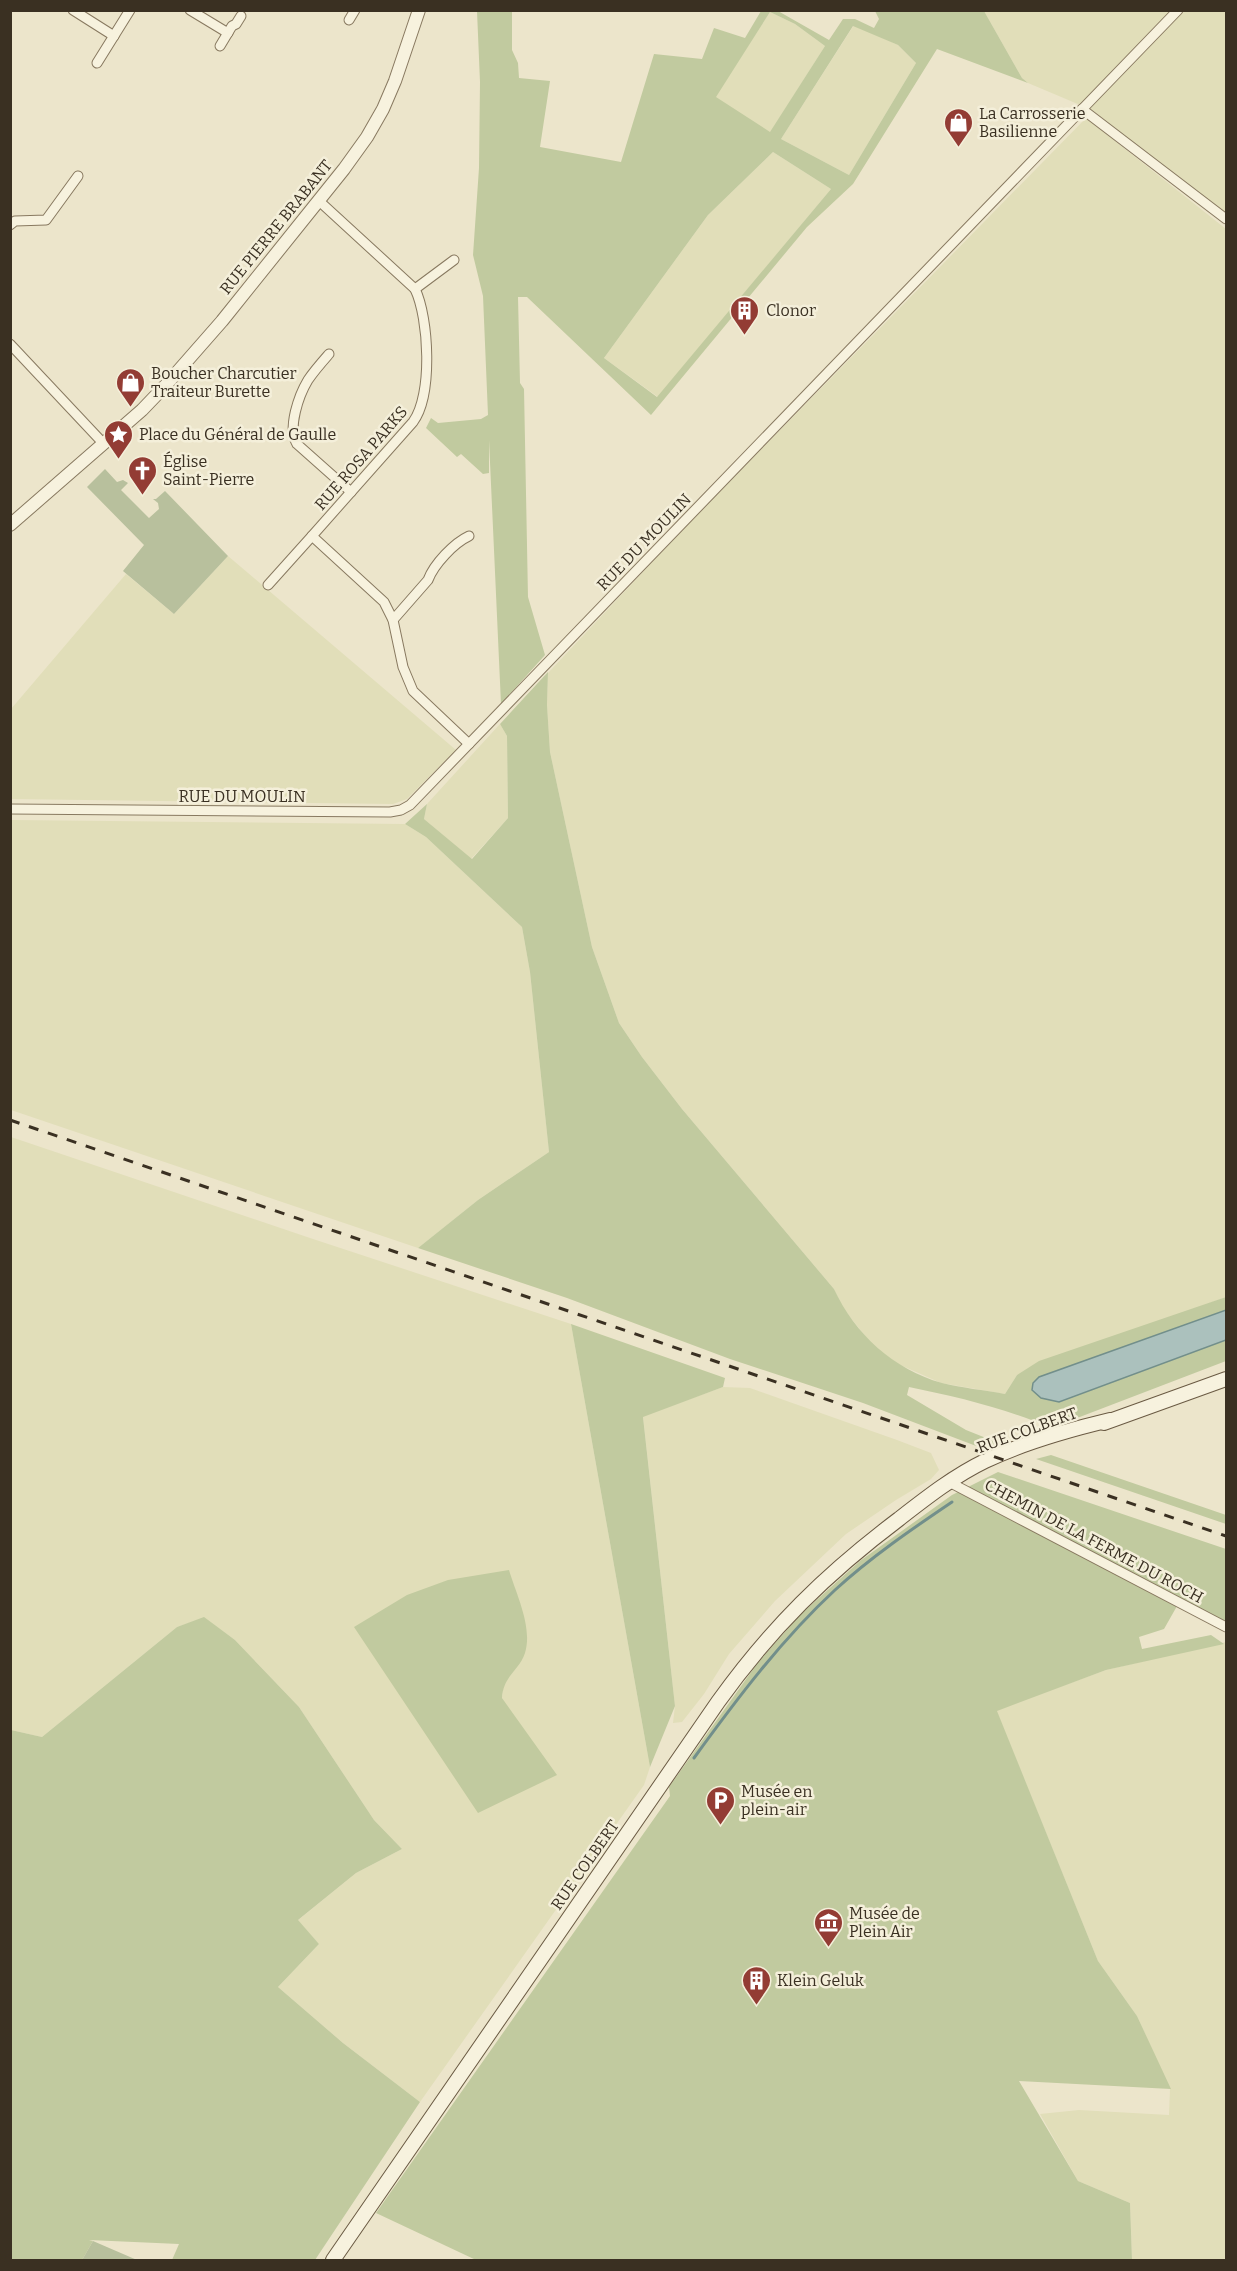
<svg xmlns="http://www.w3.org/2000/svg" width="1237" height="2271" font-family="Bitter,serif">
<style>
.farmland{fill:#e1deb9;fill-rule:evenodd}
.green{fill:#c1ca9f;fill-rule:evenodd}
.cemetery{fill:#b8c09d}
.water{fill:#abc1bd;stroke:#728f8b;stroke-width:1.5}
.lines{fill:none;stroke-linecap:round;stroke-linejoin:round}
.stream{stroke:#728f8b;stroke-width:3}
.minor-casing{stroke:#887960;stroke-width:11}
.tertiary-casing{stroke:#887960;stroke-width:14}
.secondary-casing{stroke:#6a5a43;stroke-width:16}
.minor{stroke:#f7f2de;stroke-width:9}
.tertiary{stroke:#f7f2de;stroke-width:12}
.secondary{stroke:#f7f2de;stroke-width:14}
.rail{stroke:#3a3022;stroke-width:3;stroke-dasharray:10 10;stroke-linecap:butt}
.labels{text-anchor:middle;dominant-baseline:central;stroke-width:5;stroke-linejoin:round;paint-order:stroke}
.poi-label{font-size:16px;fill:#3a3022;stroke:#f4efda;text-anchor:start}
.street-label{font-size:16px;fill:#3a3022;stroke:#f4efda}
</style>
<rect width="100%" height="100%" fill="#ece5cb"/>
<g class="farmland">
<polygon points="984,11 1226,11 1226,219 1092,110 1028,83 1022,78"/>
<polygon points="770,12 795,24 825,46 770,133 715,97"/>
<polygon points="854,25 898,45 916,63 849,175 781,139"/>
<polygon points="1086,118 1226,229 1226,1297 1017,1375 1005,1394 941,1383 898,1364 874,1347 842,1307 834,1289 682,1109 642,1057 619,1023 592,947 550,752 547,705 548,673 690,522"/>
<polygon points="773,152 831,189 658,397 604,358 708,215"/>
<polygon points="228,556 456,750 407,799 393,804 11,799 11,709 126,574 174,614"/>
<polygon points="500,724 507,736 508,818 471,859 424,819 427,804"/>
<polygon points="11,820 405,824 426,837 522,927 530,972 549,1152 478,1200 418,1248 11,1110"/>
<path d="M11 1137 310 1238 571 1324 650 1767 644 1785 420 2102 343 2043 278 1987 319 1944 297 1921 356 1873 402 1849 374 1820 299 1707 235 1640 204 1618 177 1627 42 1737 11 1730ZM407 1595 517 1666 503 1686 502 1698 508 1709Z"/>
<polygon points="723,1387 750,1388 897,1440 931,1453 939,1470 931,1479 896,1500 846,1534 775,1601 729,1654 704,1694 682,1722 673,1723 675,1706 643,1416"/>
<polygon points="1226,1642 1226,2260 1132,2260 1130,2203 1078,2181 1040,2114 1079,2110 1169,2115 1170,2089 1137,2016 1098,1961 996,1710 1106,1670"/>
</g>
<g class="green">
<path d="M477 11H512V50L518 63 519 78 550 81 540 147 621 162 654 54 702 59 714 28 745 38 761 11H778L829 40 843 19H855L874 28 879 19 875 11H984L1022 78 1028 83 937 49 853 184 807 227 651 415 527 297H518L520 383 524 389 528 597 545 655 501 704 489 440V473L483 474 461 454 457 457 426 428 431 418 438 423 481 419 488 415 483 296 473 255 479 168 480 82ZM770 12 795 24 825 46 770 132 716 97ZM853 26 898 45 916 63 849 175 781 139ZM773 152 831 189 657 397 604 358 708 215Z"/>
<path d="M548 672 547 705 550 752 592 947 619 1023 642 1057 682 1109 834 1289C855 1334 893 1369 942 1383 962 1388 984 1390 1005 1394L1017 1375 1039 1361 1226 1297V1361L1051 1428C1004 1408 958 1397 909 1387L907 1395 966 1430 1006 1446 992 1452 863 1403 730 1359 567 1298 418 1248 478 1200 549 1152 530 972 522 927 426 837 405 824 427 804 424 819 472 859 508 818 507 736 500 724Z"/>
<polygon points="571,1324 725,1378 723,1387 643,1417 675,1706 650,1767"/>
<polygon points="1051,1455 1226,1515 1226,1524 1036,1459"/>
<polygon points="998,1472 1226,1549 1226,1624 1181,1599 1164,1629 1139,1637 1142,1649 1211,1635 1224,1644 1106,1670 997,1711 1098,1961 1137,2016 1171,2089 1019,2081 1078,2181 1130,2203 1132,2260 476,2260 376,2213 670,1796 669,1787 759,1661 801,1614 860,1561 952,1495"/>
<path d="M509 1570C516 1594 533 1627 525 1653 519 1671 503 1676 502 1698L557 1775 478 1813 354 1627 407 1595 448 1580Z"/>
<polygon points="204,1617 235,1640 299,1707 374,1820 402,1849 356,1873 298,1920 319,1944 278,1987 343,2043 420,2102 315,2260 172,2260 179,2244 89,2240 93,2241 82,2260 11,2260 11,1730 42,1737 177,1627"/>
</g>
<g class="cemetery">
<polygon points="105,469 117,482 123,480 128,483 121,490 149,518 159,509 158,503 153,499 156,499 165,491 228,556 174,614 123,571 144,545 87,487"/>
<polygon points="93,2241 137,2260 82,2260"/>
</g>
<polygon class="water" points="1226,1310 1226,1340 1059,1402 1041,1398 1032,1390 1033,1383 1039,1377"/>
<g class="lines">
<path class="stream" d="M694 1758C736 1700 782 1639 835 1590 871 1557 912 1529 952 1502"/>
<defs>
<g id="minor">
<polyline points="73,10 114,36"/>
<polyline points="190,10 228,33"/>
<polyline points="349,20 355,10"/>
<polyline points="220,46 232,26 236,24 241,16"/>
<polyline points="97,63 130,10"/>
<polyline points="1082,109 1226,219"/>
<path d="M318 200 415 289C429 318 433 395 413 422L312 536 384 602 393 620 403 667 413 691 469 744"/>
<polyline points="10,225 15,221 46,220 78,176"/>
<polyline points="415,289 454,260"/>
<polyline points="10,344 103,443"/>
<path d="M329 354C322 362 314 371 308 380 299 395 287 428 297 444L351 492"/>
<polyline points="268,585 312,536"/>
<path d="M393 620 428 580C434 564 454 543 469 536"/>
<polyline points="10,809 390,812 401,810 410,805 1178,10"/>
<polyline points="949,1482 1226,1627"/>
</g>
<polyline id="tertiary" points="10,525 142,410 165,386 222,321 344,169 367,137 383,109 395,81 419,10"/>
<g id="secondary">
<polyline points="1104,1423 1226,1379"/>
<path d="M333 2260 718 1702C771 1628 826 1574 899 1519 926 1498 954 1476 985 1461 1025 1442 1068 1430 1110 1420"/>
</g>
</defs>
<use href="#minor" class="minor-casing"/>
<use href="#tertiary" class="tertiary-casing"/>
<use href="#secondary" class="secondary-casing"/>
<use href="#minor" class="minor"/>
<use href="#tertiary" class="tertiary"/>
<use href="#secondary" class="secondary"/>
<polyline class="rail" points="10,1120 1226,1536"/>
</g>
<defs>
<symbol id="shop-pin" viewBox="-11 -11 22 30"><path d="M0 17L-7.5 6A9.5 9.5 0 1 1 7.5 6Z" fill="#933c34" stroke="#f4efda"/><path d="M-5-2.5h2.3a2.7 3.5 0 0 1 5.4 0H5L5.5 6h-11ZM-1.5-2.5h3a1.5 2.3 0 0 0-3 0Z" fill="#fff"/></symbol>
<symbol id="building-pin" viewBox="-11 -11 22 30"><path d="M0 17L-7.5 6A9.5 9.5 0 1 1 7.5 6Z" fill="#933c34" stroke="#f4efda"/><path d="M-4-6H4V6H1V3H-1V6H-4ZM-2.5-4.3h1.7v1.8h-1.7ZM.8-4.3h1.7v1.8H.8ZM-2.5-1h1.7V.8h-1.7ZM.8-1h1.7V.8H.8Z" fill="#fff"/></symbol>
<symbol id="sight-pin" viewBox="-11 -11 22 30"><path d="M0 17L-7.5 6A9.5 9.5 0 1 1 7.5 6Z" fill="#933c34" stroke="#f4efda"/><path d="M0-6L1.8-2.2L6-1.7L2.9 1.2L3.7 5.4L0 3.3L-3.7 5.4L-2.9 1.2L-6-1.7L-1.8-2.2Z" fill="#fff"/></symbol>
<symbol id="church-pin" viewBox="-11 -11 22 30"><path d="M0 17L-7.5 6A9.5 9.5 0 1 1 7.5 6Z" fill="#933c34" stroke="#f4efda"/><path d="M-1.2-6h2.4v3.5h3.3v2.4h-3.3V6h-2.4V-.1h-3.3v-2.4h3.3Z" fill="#fff"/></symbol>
<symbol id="parking-pin" viewBox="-11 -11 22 30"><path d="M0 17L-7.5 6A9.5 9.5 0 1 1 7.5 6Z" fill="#933c34" stroke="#f4efda"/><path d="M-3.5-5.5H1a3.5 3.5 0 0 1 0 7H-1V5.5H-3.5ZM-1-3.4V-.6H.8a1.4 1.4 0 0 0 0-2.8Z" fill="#fff"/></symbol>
<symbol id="museum-pin" viewBox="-11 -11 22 30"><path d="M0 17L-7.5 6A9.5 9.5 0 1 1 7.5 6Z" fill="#933c34" stroke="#f4efda"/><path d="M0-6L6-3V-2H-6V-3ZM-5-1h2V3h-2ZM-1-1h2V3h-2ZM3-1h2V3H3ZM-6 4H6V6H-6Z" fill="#fff"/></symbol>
</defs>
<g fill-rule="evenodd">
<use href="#shop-pin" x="942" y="106" width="33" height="45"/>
<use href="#building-pin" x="728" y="294" width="33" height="45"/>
<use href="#shop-pin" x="114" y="366" width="33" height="45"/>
<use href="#sight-pin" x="102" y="418" width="33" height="45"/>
<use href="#church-pin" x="126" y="454" width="33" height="45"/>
<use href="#parking-pin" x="704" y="1784" width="33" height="45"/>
<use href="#museum-pin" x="812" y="1906" width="33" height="45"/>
<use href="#building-pin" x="740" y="1964" width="33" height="45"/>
</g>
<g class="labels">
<g class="poi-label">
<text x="979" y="113">La Carrosserie<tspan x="979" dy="18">Basilienne</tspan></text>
<text x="766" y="310">Clonor</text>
<text x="151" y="373">Boucher Charcutier<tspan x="151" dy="18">Traiteur Burette</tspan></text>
<text x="139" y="434">Place du Général de Gaulle</text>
<text x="163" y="461">Église<tspan x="163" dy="18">Saint-Pierre</tspan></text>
<text x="741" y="1791">Musée en<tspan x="741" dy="18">plein-air</tspan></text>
<text x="849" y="1913">Musée de<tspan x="849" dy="18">Plein Air</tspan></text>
<text x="777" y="1980">Klein Geluk</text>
</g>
<g class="street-label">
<text transform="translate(276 227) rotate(-51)">RUE PIERRE BRABANT</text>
<text transform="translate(361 458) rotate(-49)">RUE ROSA PARKS</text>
<text transform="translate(644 542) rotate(-46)">RUE DU MOULIN</text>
<text x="242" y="796">RUE DU MOULIN</text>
<text transform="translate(1027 1430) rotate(-20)">RUE COLBERT</text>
<text transform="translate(1094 1541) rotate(28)">CHEMIN DE LA FERME DU ROCH</text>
<text transform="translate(585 1865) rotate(-55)">RUE COLBERT</text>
</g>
</g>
<rect width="1237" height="2271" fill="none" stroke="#3a3022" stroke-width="24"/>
</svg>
